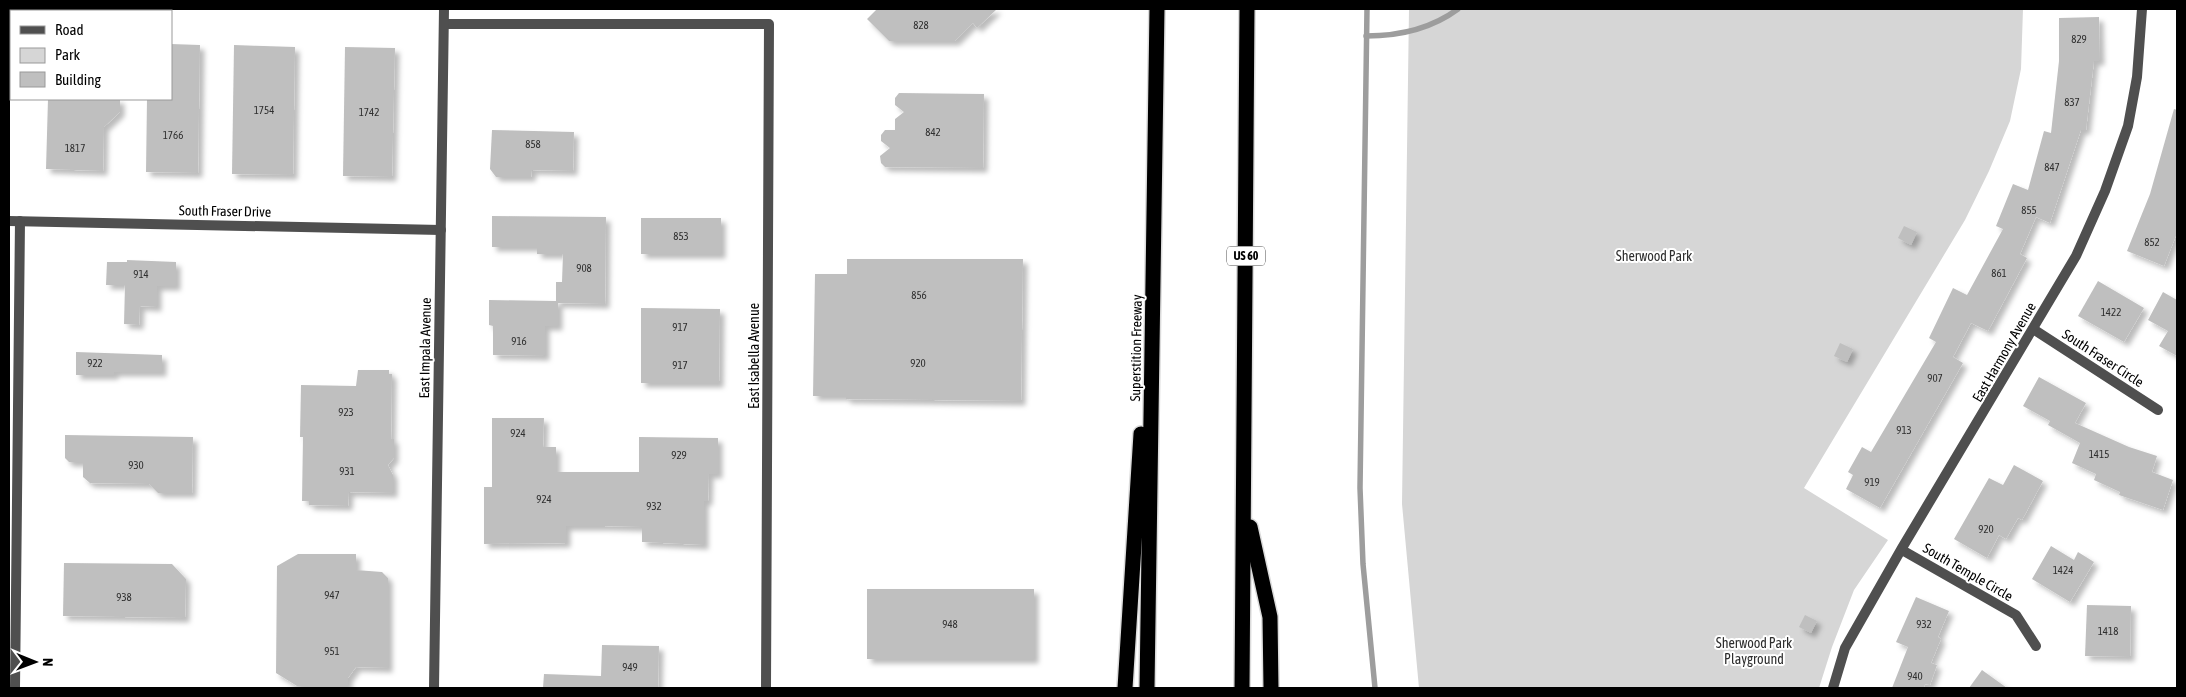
<svg xmlns="http://www.w3.org/2000/svg" width="2186" height="697" font-family="'Asap Condensed',sans-serif">
<style>
.green{fill:#d6d6d6}
.lines{fill:none;stroke-linecap:round;stroke-linejoin:round}
.stream{stroke:#9d9d9d;stroke-width:5.5}
.building{fill:#bfbfbf;filter:url(#shadow)}
.motorway-casing{stroke:#dbdbdb;stroke-width:18}
.minor{stroke:#4f4f4f;stroke-width:10}
.motorway{stroke:#000;stroke-width:15}
.labels{text-anchor:middle;dominant-baseline:central;stroke-width:4;stroke-linejoin:round;paint-order:stroke}
.number-label{font-size:11px;fill:#303030}
.shield{fill:#fff;stroke:#4c4c4c;stroke-width:1}
.shield-label{font-size:12px;font-weight:bold;fill:#000}
.street-label{font-size:14px;fill:#000;stroke:#fff}
.park-label{font-size:14px;fill:#2d2d2d;stroke:#fff}
</style>
<defs>
<filter id="shadow"><feDropShadow dx="4.5" dy="4.5" stdDeviation="2.5" flood-color="#0004"/></filter>
</defs>
<rect width="100%" height="100%" fill="#fff"/>
<polygon class="green" points="1409,9 2023,9 2021,69 2010,121 1989,171 1965,220 1804,488 1888,540 1854,590 1832,647 1819,688 1419,688 1402,504"/>
<g class="lines">
<g class="stream">
<polyline points="1367,9 1360,488 1363,564 1375,688"/>
<path d="M1366 36C1399 36 1431 29 1458 9"/>
</g>
</g>
<g class="building">
<polygon points="877,9 997,9 977,28 973,23 955,41 889,41 867,19"/>
<polygon points="2099,17 2100,61 2094,61 2086,130 2081,130 2050,223 2036,217 2020,254 2027,258 1988,331 1971,323 1953,357 1963,363 1880,508 1846,489 1853,475 1848,472 1862,447 1871,452 1936,342 1929,338 1953,288 1967,295 2003,229 1996,226 2013,184 2028,190 2044,131 2051,133 2059,61 2059,18"/>
<polygon points="171,44 200,45 198,173 146,172 147,99 171,99"/>
<polygon points="234,45 295,47 293,175 232,174"/>
<polygon points="345,47 395,48 392,177 343,176"/>
<polygon points="899,93 984,94 983,168 885,167 881,163 880,156 890,148 881,141 881,135 885,130 895,130 895,119 904,112 895,105 895,98"/>
<polygon points="48,99 120,99 120,112 104,127 103,171 46,169"/>
<polygon points="2174,109 2177,110 2177,233 2164,266 2127,251 2150,194"/>
<polygon points="492,130 574,132 573,171 532,170 531,177 496,177 490,169"/>
<polygon points="492,216 606,217 605,304 558,303 558,326 545,326 545,356 493,355 493,326 489,325 489,300 556,301 556,282 562,282 563,254 537,254 537,247 492,247"/>
<rect x="641" y="218" width="80" height="36"/>
<polygon points="1904,226 1917,232 1911,245 1898,238"/>
<polygon points="847,259 1023,259 1021,401 846,399 846,396 813,396 815,274 847,274"/>
<polygon points="127,260 176,262 176,286 157,286 157,307 140,306 139,325 124,324 125,285 106,285 107,262 127,262"/>
<polygon points="2098,281 2144,308 2124,342 2078,316"/>
<polygon points="2163,292 2177,300 2177,356 2159,346 2168,331 2148,320"/>
<polygon points="641,308 720,309 719,383 641,383"/>
<polygon points="1840,343 1853,349 1847,362 1834,356"/>
<polygon points="76,352 162,355 162,372 114,372 114,375 76,375"/>
<polygon points="358,370 389,370 389,374 392,374 391,439 394,439 394,458 388,465 393,475 393,493 349,492 348,506 309,505 309,501 302,501 303,437 300,437 301,385 356,386"/>
<polygon points="2039,377 2086,403 2075,423 2129,447 2157,456 2152,472 2173,480 2163,510 2119,495 2120,492 2094,480 2096,474 2072,463 2080,443 2048,425 2050,421 2023,406"/>
<polygon points="492,418 544,418 543,447 556,447 556,472 639,472 639,437 718,438 718,474 709,474 708,501 704,501 704,545 642,542 642,527 604,526 566,526 566,543 484,544 484,487 492,487"/>
<polygon points="65,435 193,437 192,493 158,493 149,484 90,483 83,477 83,462 69,462 65,458"/>
<polygon points="2014,465 2043,481 2022,520 2018,518 2006,539 1999,535 1987,558 1954,539 1989,478 2003,485"/>
<polygon points="2051,546 2074,560 2078,552 2094,562 2070,602 2032,579"/>
<polygon points="298,554 356,554 356,570 382,572 388,578 388,668 356,667 348,678 348,686 297,686 276,673 277,566"/>
<polygon points="64,563 172,564 186,579 185,618 63,616"/>
<rect x="867" y="589" width="167" height="70"/>
<polygon points="1916,597 1949,611 1938,637 1941,639 1931,663 1937,665 1930,685 1925,684 1924,688 1892,688 1908,647 1896,642"/>
<polygon points="2087,605 2131,606 2130,657 2085,656"/>
<polygon points="1805,615 1817,621 1811,633 1799,627"/>
<polygon points="602,645 659,646 658,688 543,688 544,674 601,676"/>
<polygon points="1982,670 2007,688 1969,688"/>
</g>
<g class="lines">
<defs>
<g id="motorway">
<polyline points="1250,527 1270,617 1271,688"/>
<polyline points="1125,688 1141,434"/>
<polyline points="1147,688 1157,9"/>
<polyline points="1242,688 1247,9"/>
</g>
</defs>
<use href="#motorway" class="motorway-casing"/>
<g class="minor">
<polyline points="444,24 769,24 766,688"/>
<polyline points="9,221 441,230"/>
<polyline points="2033,329 2158,410"/>
<polyline points="1902,550 2016,615 2036,646"/>
<polyline points="15,688 20,221"/>
<polyline points="434,688 444,9"/>
<polyline points="1833,688 1845,648 1902,548 2076,256 2105,191 2128,126 2137,77 2142,9"/>
</g>
<use href="#motorway" class="motorway"/>
</g>
<g class="labels">
<g class="number-label">
<text x="921" y="25">828</text>
<text x="2079" y="39">829</text>
<text x="2072" y="102">837</text>
<text x="264" y="110">1754</text>
<text x="369" y="112">1742</text>
<text x="933" y="132">842</text>
<text x="173" y="135">1766</text>
<text x="533" y="144">858</text>
<text x="75" y="148">1817</text>
<text x="2052" y="167">847</text>
<text x="2029" y="210">855</text>
<text x="681" y="236">853</text>
<text x="2152" y="242">852</text>
<text x="584" y="268">908</text>
<text x="1999" y="273">861</text>
<text x="141" y="274">914</text>
<text x="919" y="295">856</text>
<text x="2111" y="312">1422</text>
<text x="680" y="327">917</text>
<text x="519" y="341">916</text>
<text x="95" y="363">922</text>
<text x="918" y="363">920</text>
<text x="680" y="365">917</text>
<text x="1935" y="378">907</text>
<text x="346" y="412">923</text>
<text x="1904" y="430">913</text>
<text x="518" y="433">924</text>
<text x="2099" y="454">1415</text>
<text x="679" y="455">929</text>
<text x="136" y="465">930</text>
<text x="347" y="471">931</text>
<text x="1872" y="482">919</text>
<text x="544" y="499">924</text>
<text x="654" y="506">932</text>
<text x="1986" y="529">920</text>
<text x="2063" y="570">1424</text>
<text x="332" y="595">947</text>
<text x="124" y="597">938</text>
<text x="950" y="624">948</text>
<text x="1924" y="624">932</text>
<text x="2108" y="631">1418</text>
<text x="332" y="651">951</text>
<text x="630" y="667">949</text>
<text x="1915" y="676">940</text>
</g>
<rect class="shield" x="1227" y="246.5" width="38" height="19" rx="4"/>
<g class="shield-label">
<text x="1246" y="256">US 60</text>
</g>
<g class="street-label">
<text transform="translate(225 211) rotate(1)">South Fraser Drive</text>
<text transform="translate(425 348) rotate(-89)">East Impala Avenue</text>
<text transform="translate(1136 348) rotate(-89)">Superstition Freeway</text>
<text transform="translate(2004 352) rotate(-60)">East Harmony Avenue</text>
<text transform="translate(754 356) rotate(-90)">East Isabella Avenue</text>
<text transform="translate(2103 358) rotate(33)">South Fraser Circle</text>
<text transform="translate(1968 572) rotate(30)">South Temple Circle</text>
</g>
<g class="park-label">
<text x="1654" y="256">Sherwood Park</text>
<text x="1754" y="643">Sherwood Park<tspan x="1754" dy="16">Playground</tspan></text>
</g>
</g>
<rect width="2186" height="697" fill="none" stroke="#000000" stroke-width="20"/>
<rect x="10" y="10" width="162" height="90" fill="#ffffff" stroke="#999999"/>
<rect x="20" y="26" width="25" height="8" fill="#4f4f4f" stroke="#999999"/>
<text x="55" y="35" font-size="15" fill="#000000">Road</text>
<rect x="20" y="48" width="25" height="15" fill="#d6d6d6" stroke="#999999"/>
<text x="55" y="60" font-size="15" fill="#000000">Park</text>
<rect x="20" y="72" width="25" height="15" fill="#bfbfbf" stroke="#999999"/>
<text x="55" y="85" font-size="15" fill="#000000">Building</text>
<g transform="translate(35 662) rotate(91)" stroke="#ffffff" stroke-width="4" paint-order="stroke">
<path d="M0-4L9 19L0 12L-9 19Z" fill="#000000"/>
<text y="-8" font-size="14" font-weight="bold" text-anchor="middle" fill="#000000">N</text>
</g>
</svg>
